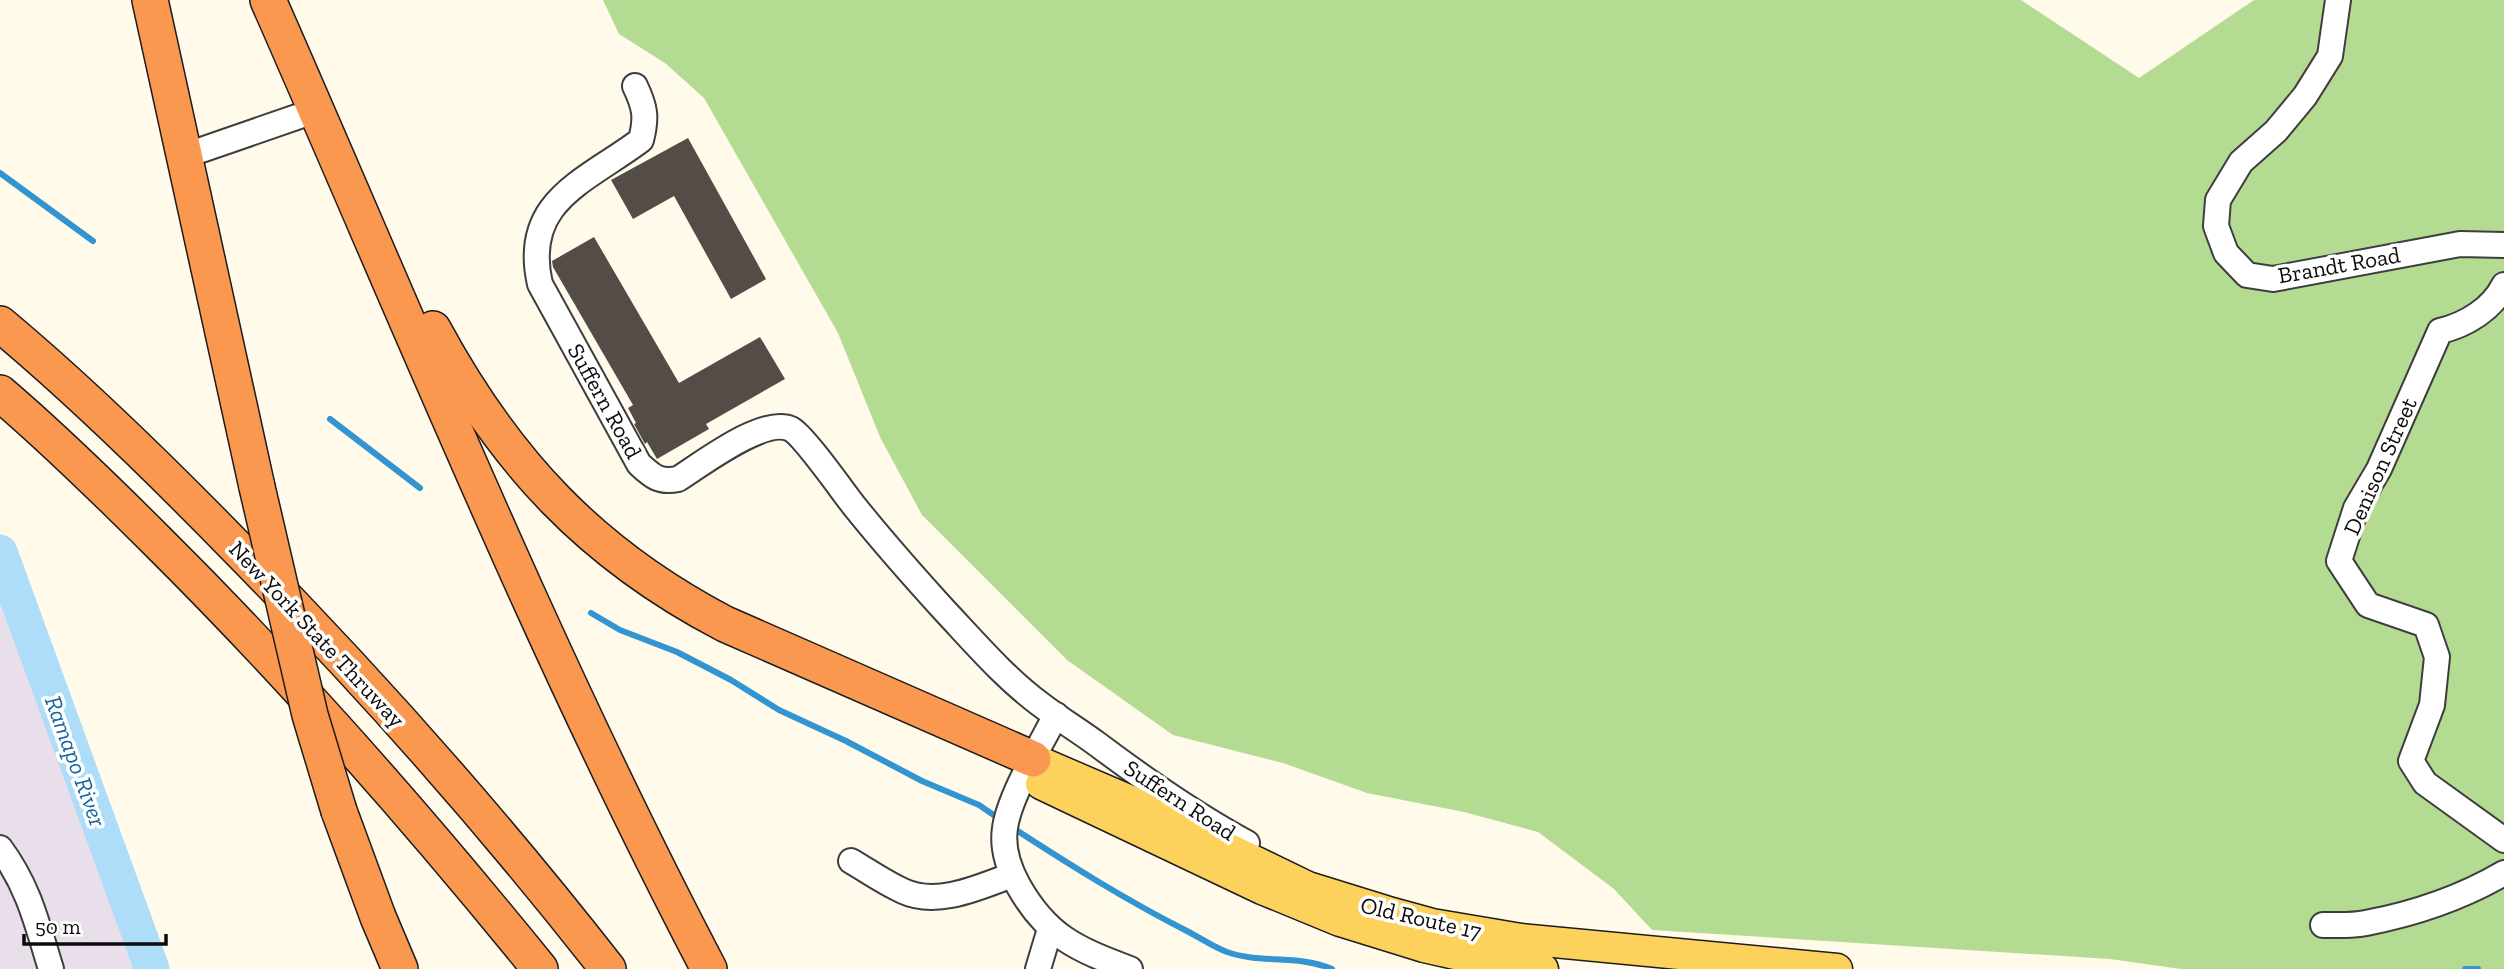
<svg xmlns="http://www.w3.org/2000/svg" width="2504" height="969" font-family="'Zilla Slab',serif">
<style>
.industrial{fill:#e9dfeb}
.forest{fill:#b4db92}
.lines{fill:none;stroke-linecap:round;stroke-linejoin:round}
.stream{stroke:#3295d1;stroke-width:6}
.river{stroke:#adddf8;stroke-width:35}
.building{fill:#544c47}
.minor-casing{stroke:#3e3e3e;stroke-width:28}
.major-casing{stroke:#1c1c1c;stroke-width:33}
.highway-casing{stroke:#1c1c1c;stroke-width:38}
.minor{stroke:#fff;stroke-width:24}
.major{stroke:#fdd25c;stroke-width:30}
.highway{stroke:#f9984e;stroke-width:35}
.highway-bridge-casing{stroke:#1c1c1c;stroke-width:38;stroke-linecap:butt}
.highway-bridge{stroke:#f9984e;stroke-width:35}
.labels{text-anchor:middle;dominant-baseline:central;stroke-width:7;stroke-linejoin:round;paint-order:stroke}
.street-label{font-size:23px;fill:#0b0b0b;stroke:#fff}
.water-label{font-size:24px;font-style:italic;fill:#1265a0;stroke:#fff}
</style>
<rect width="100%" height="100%" fill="#fffaea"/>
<polygon class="industrial" points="0,552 25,625 152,969 0,969"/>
<polygon class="forest" points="603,0 2021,0 2139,78 2254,0 2504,0 2504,969 2181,969 2110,959 1652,930 1614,889 1538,832 1464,812 1367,793 1283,763 1173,735 1067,660 922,515 880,437 838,333 704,98 665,63 619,34"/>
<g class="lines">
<g class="stream">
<polyline points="0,173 93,241"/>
<polyline points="330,419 420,488"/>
<polyline points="591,613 620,630 677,652 731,680 779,710 846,741 922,781 979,805 1001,820"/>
<path d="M1010 826C1067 863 1124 899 1185 930 1199 937 1213 947 1227 952 1261 964 1296 954 1332 969"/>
<polyline points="2465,969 2478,969"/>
</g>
<polyline class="river" points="0,552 152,969"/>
</g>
<g class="building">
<polygon points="688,138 766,279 731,299 674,196 633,219 611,180"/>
<polygon points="594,237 679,383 760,337 785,379 706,424 709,429 657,459 647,442 645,444 634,424 636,423 628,408 633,405 553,267 552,261"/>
</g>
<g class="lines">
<defs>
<g id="minor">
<polyline points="2338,0 2330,56 2305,96 2276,131 2241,162 2218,200 2216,226 2226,253 2247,275 2273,279 2460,244 2504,245"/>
<path d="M635 86C645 107 647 117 641 140 585 182 521 201 540 284L639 464C652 476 659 483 678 479 702 464 764 416 791 429 804 436 843 492 855 507 884 543 914 577 945 611 975 643 1005 678 1040 704 1058 718 1078 730 1097 744 1145 780 1193 814 1247 843"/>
<polyline points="184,156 317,110"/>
<path d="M2504 285C2492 309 2466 325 2440 331L2379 469 2356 508 2339 561 2368 605 2426 625 2437 657 2432 705 2411 761 2425 783 2504 840"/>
<path d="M1056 715C1041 744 1009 797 1005 828 1002 848 1008 867 1018 885 1047 937 1077 949 1130 969"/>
<path d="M0 848C29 887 37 924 51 969"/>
<path d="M851 861C868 871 885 883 903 891 937 907 980 887 1012 875"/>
<path d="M2323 925C2337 925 2352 926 2366 923 2413 914 2463 897 2504 873"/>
<polyline points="1038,969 1050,929"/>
</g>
<g id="major">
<polyline points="1033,759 1126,799 1308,887 1392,913 1432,924 1521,939 1837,969"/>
<polyline points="1041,784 1262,889 1340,921 1424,947 1473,958 1543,969"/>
</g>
<g id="highway">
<polyline points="150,0 257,487"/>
<path d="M268 0C411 325 544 655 709 969"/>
<path d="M0 324C84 394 162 471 238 549 369 682 493 822 608 969"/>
<path d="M433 329C505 462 591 554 725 624L1033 759"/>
<path d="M0 393C55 440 107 491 158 542 294 677 420 821 540 969"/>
<polyline points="339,811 378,917 400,969"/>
</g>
</defs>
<use href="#minor" class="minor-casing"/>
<use href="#major" class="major-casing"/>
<use href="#highway" class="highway-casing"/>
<use href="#minor" class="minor"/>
<use href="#major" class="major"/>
<use href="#highway" class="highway"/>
<defs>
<polyline id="highway-bridge" points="257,487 310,715 339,811"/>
</defs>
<use href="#highway-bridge" class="highway-bridge-casing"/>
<use href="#highway-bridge" class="highway-bridge"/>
</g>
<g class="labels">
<g class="street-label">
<text transform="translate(2339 265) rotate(-10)">Brandt Road</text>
<text transform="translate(605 401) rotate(61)">Suffern Road</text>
<text transform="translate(2380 466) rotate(-66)">Denison Street</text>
<text transform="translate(317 634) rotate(47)">New York State Thruway</text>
<text transform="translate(1180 800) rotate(33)">Suffern Road</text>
<text transform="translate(1421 918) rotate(13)">Old Route 17</text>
</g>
<g class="water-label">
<text transform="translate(76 761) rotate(70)">Ramapo River</text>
</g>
</g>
<path d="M24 934v10h142v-10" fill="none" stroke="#0b0b0b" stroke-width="3.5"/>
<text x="35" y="934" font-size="21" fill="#0b0b0b" stroke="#ffffff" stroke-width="5" paint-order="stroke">50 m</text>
</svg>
